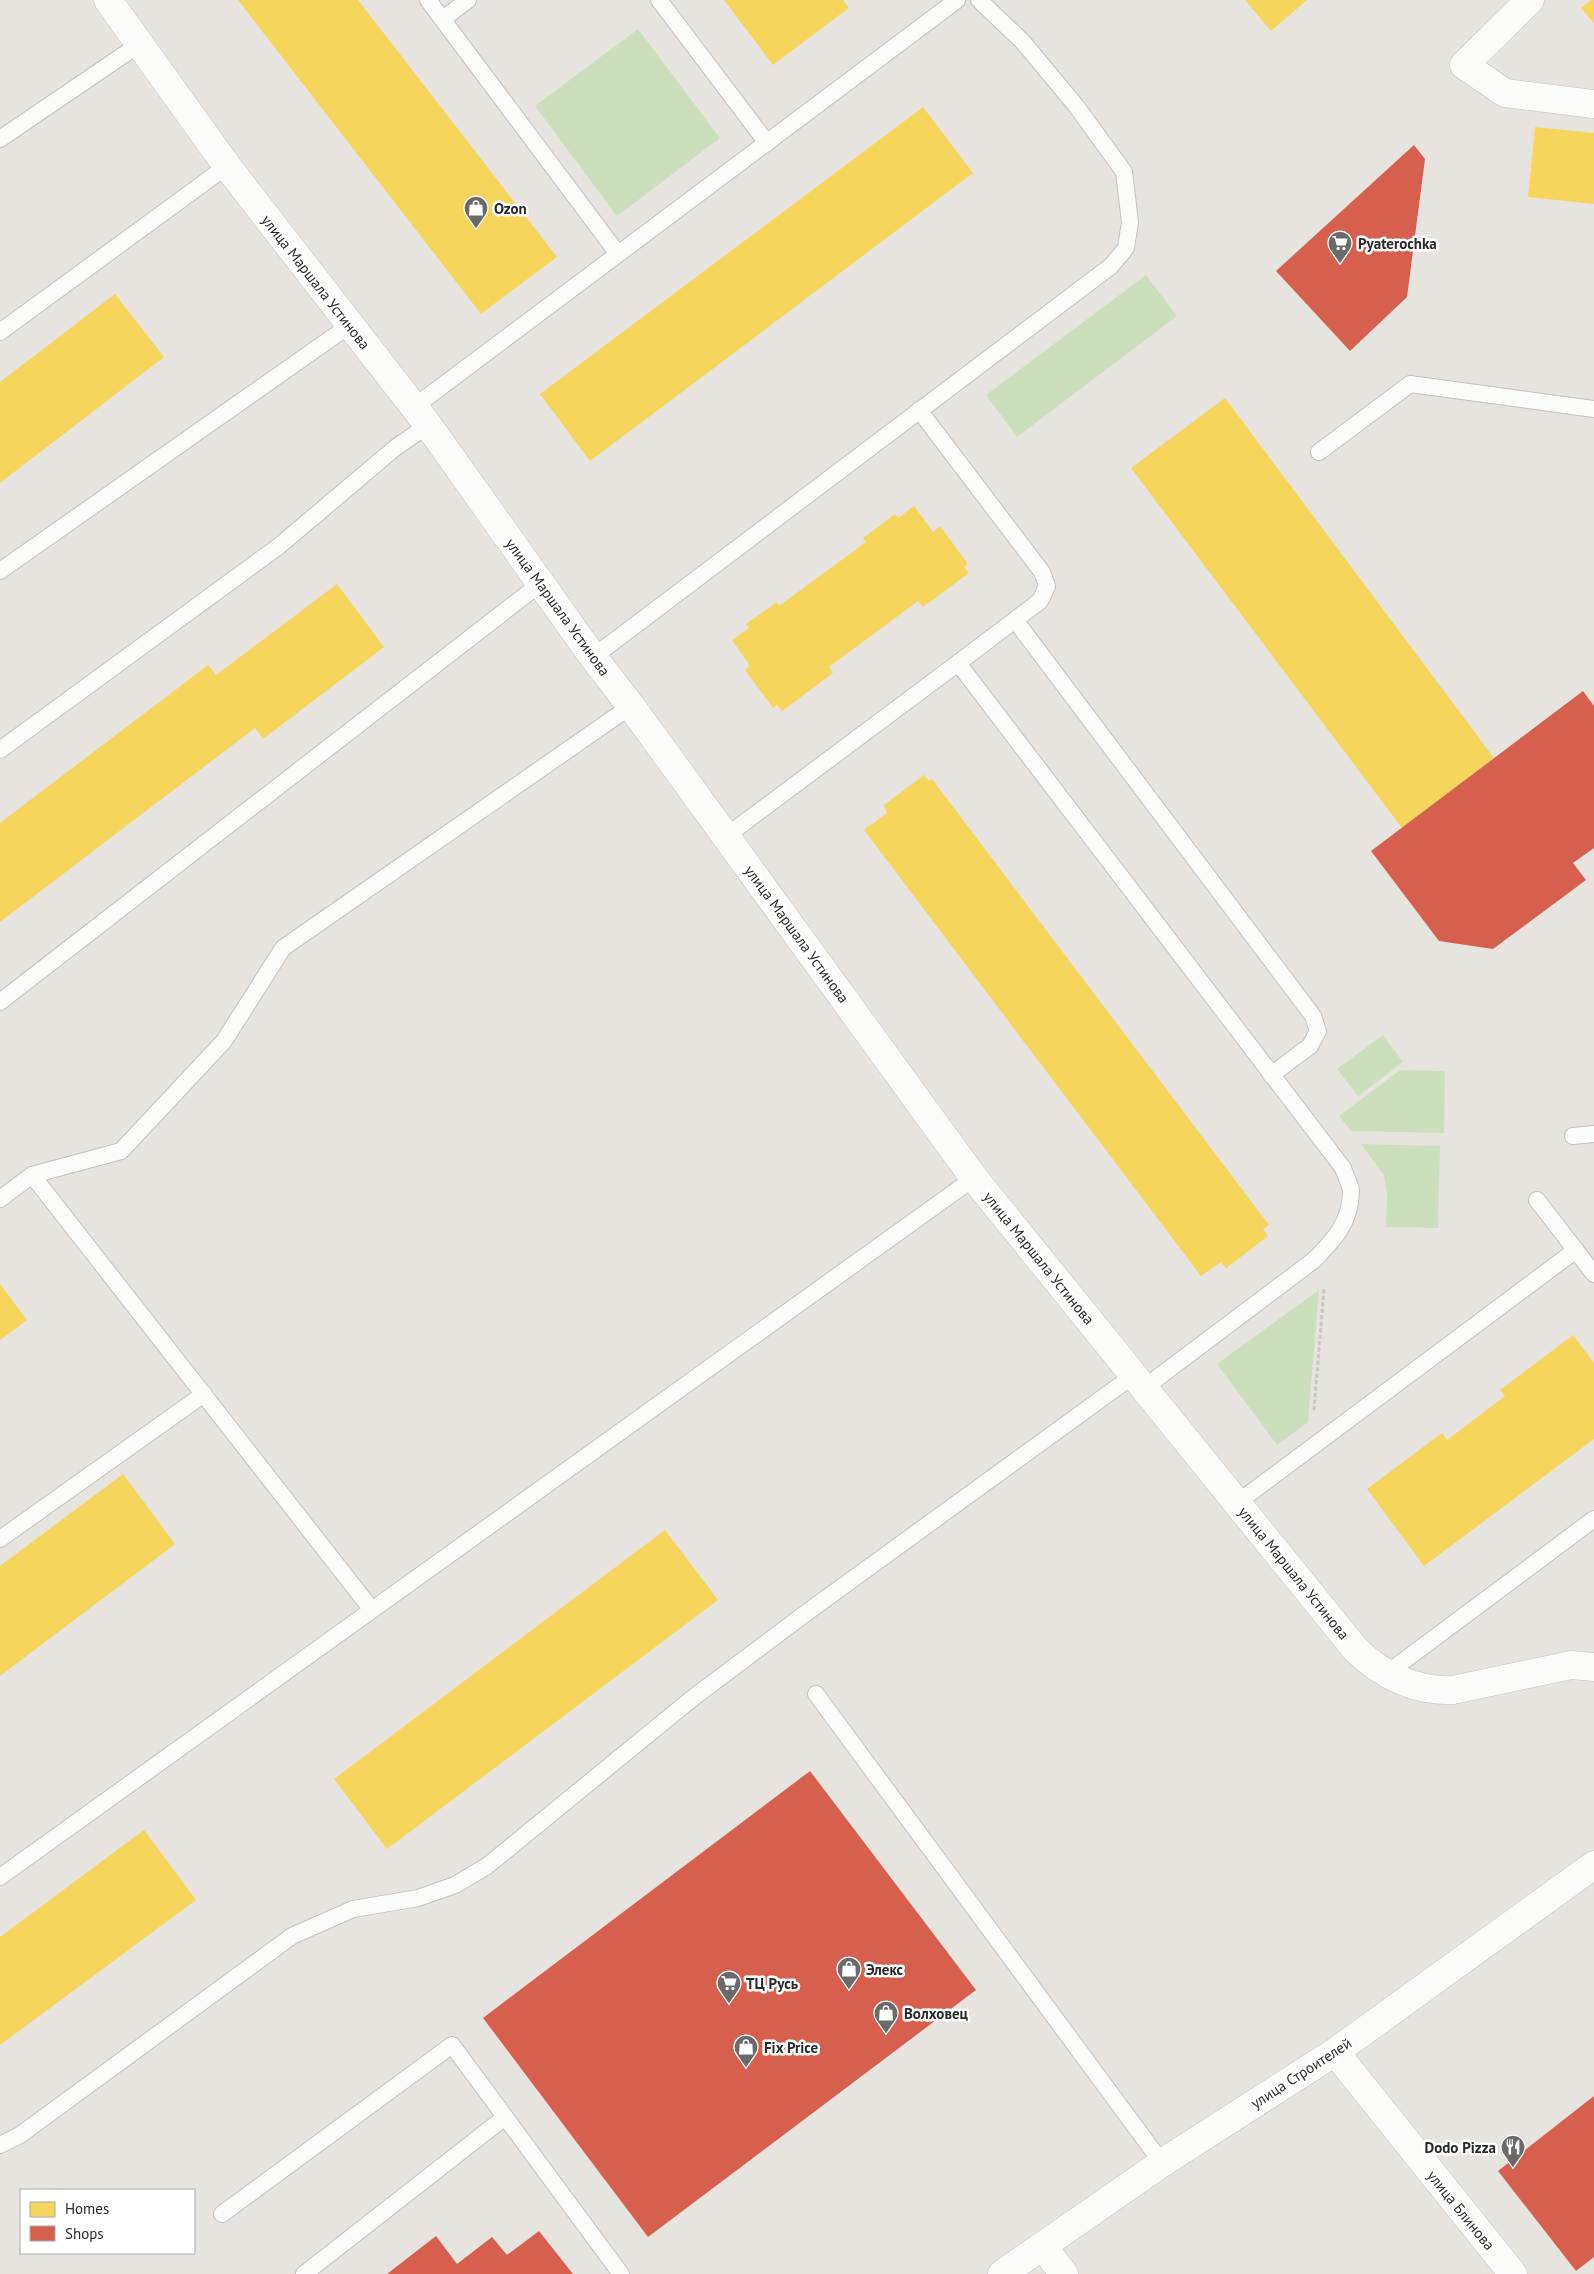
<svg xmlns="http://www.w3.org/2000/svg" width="1594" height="2274" font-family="'PT Sans',sans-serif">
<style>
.grass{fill:#ccdfbc}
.homes{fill:#f6d55c}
.shops{fill:#d6604d}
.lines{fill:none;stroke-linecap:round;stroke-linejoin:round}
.service-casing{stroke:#c1c0c0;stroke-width:18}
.minor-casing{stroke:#c1c0c0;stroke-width:29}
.secondary-casing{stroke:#c1c0c0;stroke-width:29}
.path{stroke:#c6c6c5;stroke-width:3;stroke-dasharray:4 2.5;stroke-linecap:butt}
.service{stroke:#fbfbfa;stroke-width:16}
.minor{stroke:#fbfbfa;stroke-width:28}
.secondary{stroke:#fbfbfa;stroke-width:28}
.labels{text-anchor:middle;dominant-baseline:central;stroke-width:5;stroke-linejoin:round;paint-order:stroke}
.poi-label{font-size:15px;font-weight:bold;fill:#292929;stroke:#fff;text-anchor:start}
.street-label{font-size:15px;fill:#292929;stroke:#fff}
</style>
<rect width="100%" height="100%" fill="#e7e4e0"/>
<g class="grass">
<polygon points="638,29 720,138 617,216 535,106"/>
<polygon points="1146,275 1177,316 1017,437 986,395"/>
<polygon points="1383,1035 1403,1062 1358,1096 1337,1069"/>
<polygon points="1400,1070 1445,1071 1444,1133 1351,1131 1339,1116"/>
<polygon points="1361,1144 1440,1146 1438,1228 1386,1227 1387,1195 1384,1175"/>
<polygon points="1319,1290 1308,1422 1277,1445 1217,1364"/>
</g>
<g class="homes">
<polygon points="238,0 358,0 557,257 481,314"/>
<polygon points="724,0 843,0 849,8 773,65"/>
<polygon points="1245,0 1307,0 1271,31"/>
<polygon points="1591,0 1594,0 1594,23 1581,8"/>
<polygon points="923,107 973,173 590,461 540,394"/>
<polygon points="1535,127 1594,133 1594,204 1528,197"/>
<polygon points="115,294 164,357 0,483 0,382"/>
<polygon points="1225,398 1494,758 1402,828 1131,468"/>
<polygon points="914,506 933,532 940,526 968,564 964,567 969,573 923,607 918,601 829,667 833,673 782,711 777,705 773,708 745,670 750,666 732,640 749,628 746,624 777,602 779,606 866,542 863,538 895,514 898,518"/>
<polygon points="337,584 384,647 263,739 255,728 0,922 0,823 208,665 216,675"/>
<polygon points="924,775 929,781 932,779 1269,1225 1263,1229 1268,1236 1226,1268 1221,1262 1201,1276 864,830 887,813 884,805"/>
<polygon points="0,1284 27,1320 0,1340"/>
<polygon points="1573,1335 1594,1363 1594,1439 1424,1566 1367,1489 1442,1433 1447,1440 1505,1396 1500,1390"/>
<polygon points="123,1474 175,1544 0,1676 0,1566"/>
<polygon points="665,1530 718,1600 387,1849 334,1779"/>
<polygon points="144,1830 196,1900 0,2045 0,1937"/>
</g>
<g class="shops">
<polygon points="1414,145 1425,159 1407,297 1350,351 1276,271"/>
<polygon points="1583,691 1594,706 1594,848 1573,863 1586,880 1493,949 1439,941 1371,851"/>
<polygon points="810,1771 976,1990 648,2237 483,2018"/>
<polygon points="1594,2096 1594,2257 1576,2271 1498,2171"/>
<polygon points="539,2231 573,2274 387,2274 436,2236 457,2264 492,2237 507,2255"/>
</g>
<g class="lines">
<defs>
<g id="service">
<polyline points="428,0 618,254"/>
<polyline points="659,0 767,143"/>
<polyline points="443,19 468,0"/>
<polyline points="0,139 141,43"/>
<polyline points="0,332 227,166"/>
<polyline points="414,407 957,0"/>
<path d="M919 410 1042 572 1047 586 1040 601 958 663 1343 1168C1345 1175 1350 1184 1351 1191 1351 1222 1334 1240 1314 1260L1144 1388"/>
<polyline points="1319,452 1410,384 1594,409"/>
<polyline points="0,571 350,325"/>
<polyline points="1015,620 1313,1016 1318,1031 1310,1046 1271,1075"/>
<polyline points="593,657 1111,266 1126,248 1130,222 1124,172 1077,107 1023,42 979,0"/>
<polyline points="0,750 279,546 395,448 428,425"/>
<polyline points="725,837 958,663"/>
<polyline points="0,1002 541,583"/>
<polyline points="1573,1136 1594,1134"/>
<polyline points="32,1175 372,1610"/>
<polyline points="0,1199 32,1175 121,1151 224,1041 283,948 631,706"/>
<polyline points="1537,1200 1594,1274"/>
<polyline points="1237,1503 1576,1250"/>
<polyline points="0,1539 204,1394"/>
<polyline points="1386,1674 1594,1519"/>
<polyline points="816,1694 1162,2163"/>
<polyline points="0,1877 974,1178"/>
<polyline points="0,2145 20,2135 292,1936 353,1909 418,1898 455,1885 487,1866 694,1697 806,1613 1134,1375"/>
<polyline points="222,2214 452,2045 621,2274"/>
<polyline points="304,2274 505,2117"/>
</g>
<g id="minor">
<path d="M108 0 227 166 428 425 593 657 631 706 974 1178 1356 1650C1382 1675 1416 1692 1453 1690L1571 1665 1594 1667"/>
<polyline points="1530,0 1464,65 1505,93 1594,104"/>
<polyline points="1335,2052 1513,2274"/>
<polyline points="1042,2246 1064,2274"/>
</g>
<polyline id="secondary" points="1002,2274 1162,2163 1335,2052 1594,1865"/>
</defs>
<use href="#service" class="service-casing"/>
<use href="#minor" class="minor-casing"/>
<use href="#secondary" class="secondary-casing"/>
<polyline class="path" points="1314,1410 1324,1289"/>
<use href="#service" class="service"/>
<use href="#minor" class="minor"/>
<use href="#secondary" class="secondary"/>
</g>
<defs>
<symbol id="shop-pin" viewBox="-11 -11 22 30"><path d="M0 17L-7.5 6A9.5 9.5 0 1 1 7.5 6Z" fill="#6c6a69" stroke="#fff"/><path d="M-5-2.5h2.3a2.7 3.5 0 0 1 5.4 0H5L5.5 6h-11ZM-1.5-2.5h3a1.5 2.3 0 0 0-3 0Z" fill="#fff"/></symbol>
<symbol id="supermarket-pin" viewBox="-11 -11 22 30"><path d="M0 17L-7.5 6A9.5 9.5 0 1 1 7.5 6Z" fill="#6c6a69" stroke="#fff"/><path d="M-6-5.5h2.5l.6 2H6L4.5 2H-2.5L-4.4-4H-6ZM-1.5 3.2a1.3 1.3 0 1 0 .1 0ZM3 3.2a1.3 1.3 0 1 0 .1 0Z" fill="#fff"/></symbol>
<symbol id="restaurant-pin" viewBox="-11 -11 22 30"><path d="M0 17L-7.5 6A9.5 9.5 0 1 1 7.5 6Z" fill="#6c6a69" stroke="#fff"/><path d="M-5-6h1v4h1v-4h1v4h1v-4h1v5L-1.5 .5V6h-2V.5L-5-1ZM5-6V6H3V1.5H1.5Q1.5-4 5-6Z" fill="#fff"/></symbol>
</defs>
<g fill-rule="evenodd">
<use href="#shop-pin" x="462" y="194" width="28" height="38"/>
<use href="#supermarket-pin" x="1326" y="229" width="28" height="38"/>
<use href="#shop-pin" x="835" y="1955" width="28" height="38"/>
<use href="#supermarket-pin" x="715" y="1969" width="28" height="38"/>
<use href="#shop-pin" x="872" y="1999" width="28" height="38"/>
<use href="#shop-pin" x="732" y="2033" width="28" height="38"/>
<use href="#restaurant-pin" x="1499" y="2133" width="28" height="38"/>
</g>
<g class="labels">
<g class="poi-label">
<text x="494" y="208">Ozon</text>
<text x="1358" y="243">Pyaterochka</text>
<text x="866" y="1969">Элекс</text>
<text x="746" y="1983">ТЦ Русь</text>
<text x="904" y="2013">Волховец</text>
<text x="764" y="2047">Fix Price</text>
<text x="1496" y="2147" text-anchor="end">Dodo Pizza</text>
</g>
<g class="street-label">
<text transform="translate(316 282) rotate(52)">улица Маршала Устинова</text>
<text transform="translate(558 607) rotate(54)">улица Маршала Устинова</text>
<text transform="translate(797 934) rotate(54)">улица Маршала Устинова</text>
<text transform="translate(1039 1258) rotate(51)">улица Маршала Устинова</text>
<text transform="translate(1294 1573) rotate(51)">улица Маршала Устинова</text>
<text transform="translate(1301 2073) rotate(-33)">улица Строителей</text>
<text transform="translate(1461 2210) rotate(51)">улица Блинова</text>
</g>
</g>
<rect x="20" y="2189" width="175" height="65" fill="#ffffff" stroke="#a9a9a9"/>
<rect x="30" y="2202" width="25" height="15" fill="#f6d55c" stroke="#a9a9a9"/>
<text x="65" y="2214" font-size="15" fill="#292929">Homes</text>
<rect x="30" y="2226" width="25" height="15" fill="#d6604d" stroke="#a9a9a9"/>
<text x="65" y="2239" font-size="15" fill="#292929">Shops</text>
</svg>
